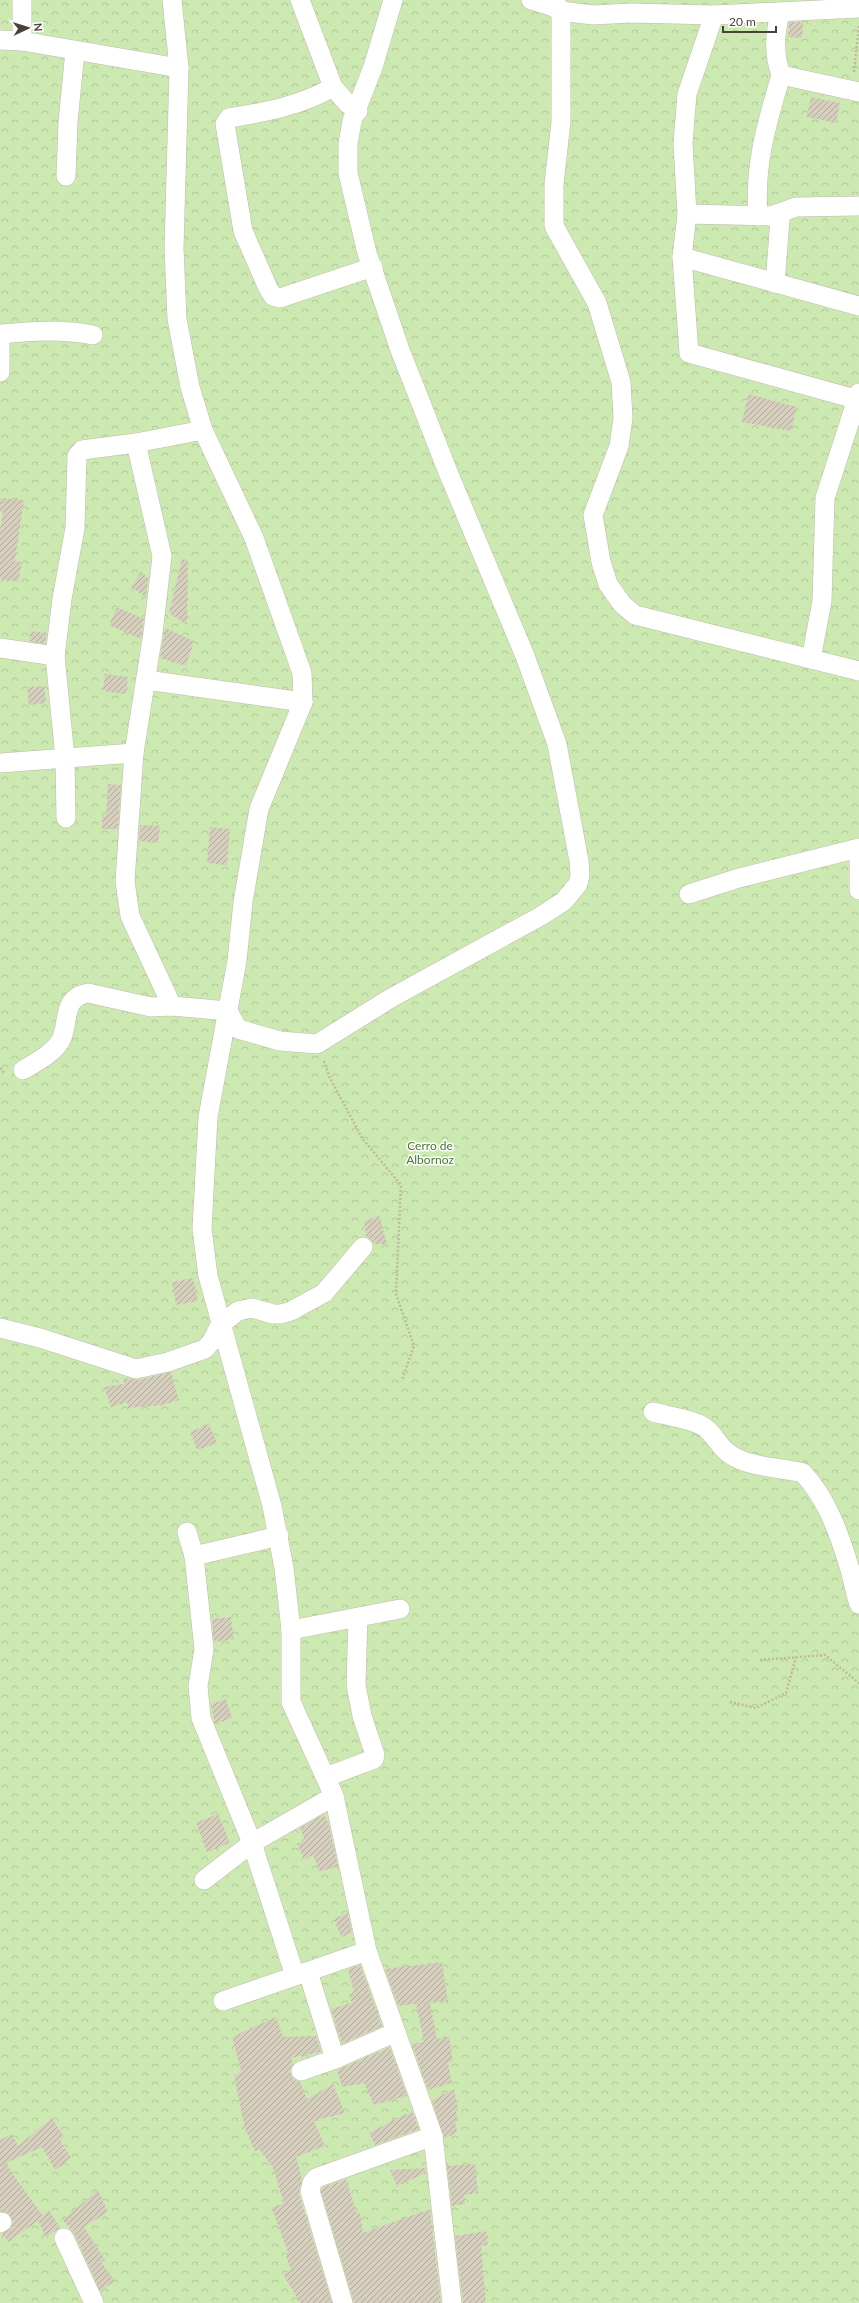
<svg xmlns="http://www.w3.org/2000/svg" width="859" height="2303" font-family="Lato,sans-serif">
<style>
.forest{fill:url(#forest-crowns)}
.building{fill:url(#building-hatch)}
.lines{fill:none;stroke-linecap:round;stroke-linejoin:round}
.minor-casing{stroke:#c0bbab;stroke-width:20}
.path{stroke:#c2b89c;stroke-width:2.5;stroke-dasharray:2 2;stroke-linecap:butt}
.minor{stroke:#fff;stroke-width:19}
.labels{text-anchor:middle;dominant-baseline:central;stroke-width:3;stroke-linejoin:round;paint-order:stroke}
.park-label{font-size:12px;fill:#427c29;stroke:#fff}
</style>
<defs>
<pattern id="forest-crowns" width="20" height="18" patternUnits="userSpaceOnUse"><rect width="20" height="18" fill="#cce9b1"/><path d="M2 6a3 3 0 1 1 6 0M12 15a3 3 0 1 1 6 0" fill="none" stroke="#b1c999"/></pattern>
<pattern id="building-hatch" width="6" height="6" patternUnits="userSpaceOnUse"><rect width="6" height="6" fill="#d7cfbe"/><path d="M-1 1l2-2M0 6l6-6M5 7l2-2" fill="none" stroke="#b0aa9b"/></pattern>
</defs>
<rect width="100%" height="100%" fill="#f5f2e9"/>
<rect class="forest" x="0" y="0" width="859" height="2303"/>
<g class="building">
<polygon points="789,22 803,22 802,38 788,37"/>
<polygon points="811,97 840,103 836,123 807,117"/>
<polygon points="748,394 797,407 791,431 742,422"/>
<polygon points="0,498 24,500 15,561 22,562 18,582 0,579 0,530 3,512 0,512"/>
<polygon points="182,559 188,560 187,625 169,613"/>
<polygon points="141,572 148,578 146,597 131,587"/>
<polygon points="117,607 144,619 141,639 109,625"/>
<polygon points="165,628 194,641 186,666 160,658"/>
<polygon points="31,631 47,633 45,644 29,641"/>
<polygon points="105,674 128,677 126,694 103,691"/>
<polygon points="44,686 46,703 29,705 27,687"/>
<polygon points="108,784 121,785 118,829 102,829 102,816 106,816"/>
<polygon points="140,825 160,826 158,843 139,841"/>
<polygon points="210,827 230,829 227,865 207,863"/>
<polygon points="379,1215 387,1244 374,1244 370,1239 366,1236 364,1222"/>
<polygon points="193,1278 198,1301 176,1305 172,1282"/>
<polygon points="171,1372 179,1400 163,1405 128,1408 127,1402 111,1407 104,1387 124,1384 123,1378 138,1380"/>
<polygon points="209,1424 217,1443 197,1450 190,1432"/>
<polygon points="231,1617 234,1639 214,1642 212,1619"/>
<polygon points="226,1699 232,1718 215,1724 211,1704"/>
<polygon points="218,1814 230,1843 207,1852 196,1823"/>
<polygon points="324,1814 329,1825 338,1866 320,1872 313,1855 304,1859 297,1844 305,1840 300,1828"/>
<polygon points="348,1913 352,1933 341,1937 334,1919"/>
<polygon points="442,1962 448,2001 430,2003 437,2039 449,2037 453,2061 448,2062 452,2083 428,2090 412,2044 424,2042 416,2004 398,2006 385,1969"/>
<polygon points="360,1965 382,2026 342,2044 331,2009 352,2003 349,1995 354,1993 348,1969"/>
<polygon points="276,2017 283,2037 316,2036 321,2052 291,2058 293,2064 290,2069 291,2075 294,2080 300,2082 307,2099 333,2084 345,2113 314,2121 325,2146 296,2157 302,2179 299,2194 332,2303 300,2303 283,2274 291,2270 286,2256 289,2255 272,2208 284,2203 273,2168 259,2149 255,2151 245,2129 234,2076 241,2071 232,2037"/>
<polygon points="390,2047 407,2096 374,2105 364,2083 342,2087 337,2070"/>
<polygon points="454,2089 458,2111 456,2111 457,2122 455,2122 457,2132 444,2139 432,2100"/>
<polygon points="412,2111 419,2129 375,2145 369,2133"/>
<polygon points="52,2118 64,2137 60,2140 71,2158 55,2170 42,2147 5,2163 43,2216 49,2210 60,2228 46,2237 38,2221 42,2218 8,2242 2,2233 11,2228 13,2222 8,2213 0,2212 0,2140 12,2134 18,2146"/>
<polygon points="475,2164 478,2193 464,2195 465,2204 452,2206 447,2166"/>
<polygon points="426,2168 426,2173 397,2186 390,2170"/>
<polygon points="346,2179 357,2214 360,2212 363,2233 430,2209 441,2303 354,2303 321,2191 323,2187"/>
<polygon points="98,2190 108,2212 84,2227 105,2260 101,2262 115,2281 100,2291 74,2233 63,2220"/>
<polygon points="486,2231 488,2245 481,2246 486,2303 463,2303 455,2236"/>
</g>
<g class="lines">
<defs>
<g id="minor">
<polyline points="172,0 179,68 174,248 177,319 190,387 203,430 254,538 302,673 303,702 259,809 243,902 237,961 208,1117 202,1229 208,1276 272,1506 284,1568 291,1630 291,1702 334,1796 367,1951 433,2136 452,2303"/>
<polyline points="300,0 333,87 348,104 358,111"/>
<polyline points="531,0 551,6 561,11 593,15 631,13 714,15 859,8"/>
<polyline points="554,0 561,11 561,122 554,184 554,226 597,303 621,382 623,418 619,446 593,515 601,562 608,584 622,604 635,615 859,671"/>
<path d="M780 12C775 35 773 52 781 75"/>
<polyline points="714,15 687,94 683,143 687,214 682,257 689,353 859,400"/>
<polyline points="0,40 22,41 179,68"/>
<polyline points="22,41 22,0"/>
<path d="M333 87C300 106 266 112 229 118L225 124 243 231 268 288 273 296 280 298 373 267"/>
<polyline points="66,176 68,122 75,51"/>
<polyline points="687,214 771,216 780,220 775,283"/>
<path d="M758 216C754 164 767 123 781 75L859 92"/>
<polyline points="771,216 796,207 859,206"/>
<polyline points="682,257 859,306"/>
<path d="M0 334C33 331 60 329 93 335"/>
<polyline points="0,336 0,372"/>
<polyline points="0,648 55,656"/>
<polyline points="811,659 822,601 825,498 859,393"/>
<polyline points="146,680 303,702"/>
<polyline points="0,763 134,753"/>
<polyline points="66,818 65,758 55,656 62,599 75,528 77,456 82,450 136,443"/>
<polyline points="859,861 859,890"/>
<polyline points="689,894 739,878 859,848"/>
<polyline points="172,1006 130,916 125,881 134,753 153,633 162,556 136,443 203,430"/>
<path d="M23 1070C36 1062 53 1054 61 1040 70 1021 61 998 88 993L151 1007 172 1006 228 1011 238 1029 280 1041 317 1044 391 998 541 916 564 901 578 884 580 875 579 861 557 744 525 656 448 472 400 350 367 253 348 173V144L352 121 373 67 393 0"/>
<polyline points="0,1328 40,1338 136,1369 168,1362 205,1349 212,1341 220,1325 238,1311 252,1308 273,1314 281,1314 291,1311 324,1293 363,1247"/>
<path d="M653 1412C667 1416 699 1420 708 1430 716 1438 721 1449 731 1455 751 1468 780 1467 803 1473 826 1498 838 1530 848 1563 853 1577 854 1591 859 1604"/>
<polyline points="187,1532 194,1556 204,1649 198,1686 201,1718 252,1843 295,1976"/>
<polyline points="194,1556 279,1536"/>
<polyline points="291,1630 400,1609"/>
<polyline points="326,1777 374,1759 375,1755 362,1716 356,1685 358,1617"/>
<polyline points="204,1880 252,1843 334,1796"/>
<polyline points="308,1972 335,2059"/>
<polyline points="223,2001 367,1951"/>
<polyline points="301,2071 335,2059 396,2032"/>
<polyline points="0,2223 2,2222"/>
<polyline points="64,2238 94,2303"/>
<polyline points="343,2303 310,2191 312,2183 316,2178 433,2136"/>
</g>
</defs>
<use href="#minor" class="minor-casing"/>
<g class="path">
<polyline points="854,72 859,25"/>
<polyline points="324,1061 329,1076 362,1138 401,1185 396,1294 414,1346 402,1380"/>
<polyline points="0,1068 5,1074"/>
<polyline points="760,1660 825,1655 859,1683"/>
<polyline points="730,1702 756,1708 786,1693 796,1657"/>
</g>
<use href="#minor" class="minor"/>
</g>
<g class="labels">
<g class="park-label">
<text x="430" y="1145">Cerro de<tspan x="430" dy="14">Albornoz</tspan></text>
</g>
</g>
<g transform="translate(28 28) rotate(86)" stroke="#ffffff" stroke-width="3" paint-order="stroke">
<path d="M0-3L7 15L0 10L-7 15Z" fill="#494337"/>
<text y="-6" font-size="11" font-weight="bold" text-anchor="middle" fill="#494337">N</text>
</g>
<path d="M723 26v6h53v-6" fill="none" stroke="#494337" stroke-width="2"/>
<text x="729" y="26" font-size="12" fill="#494337" stroke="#ffffff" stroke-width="3" paint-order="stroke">20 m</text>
</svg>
